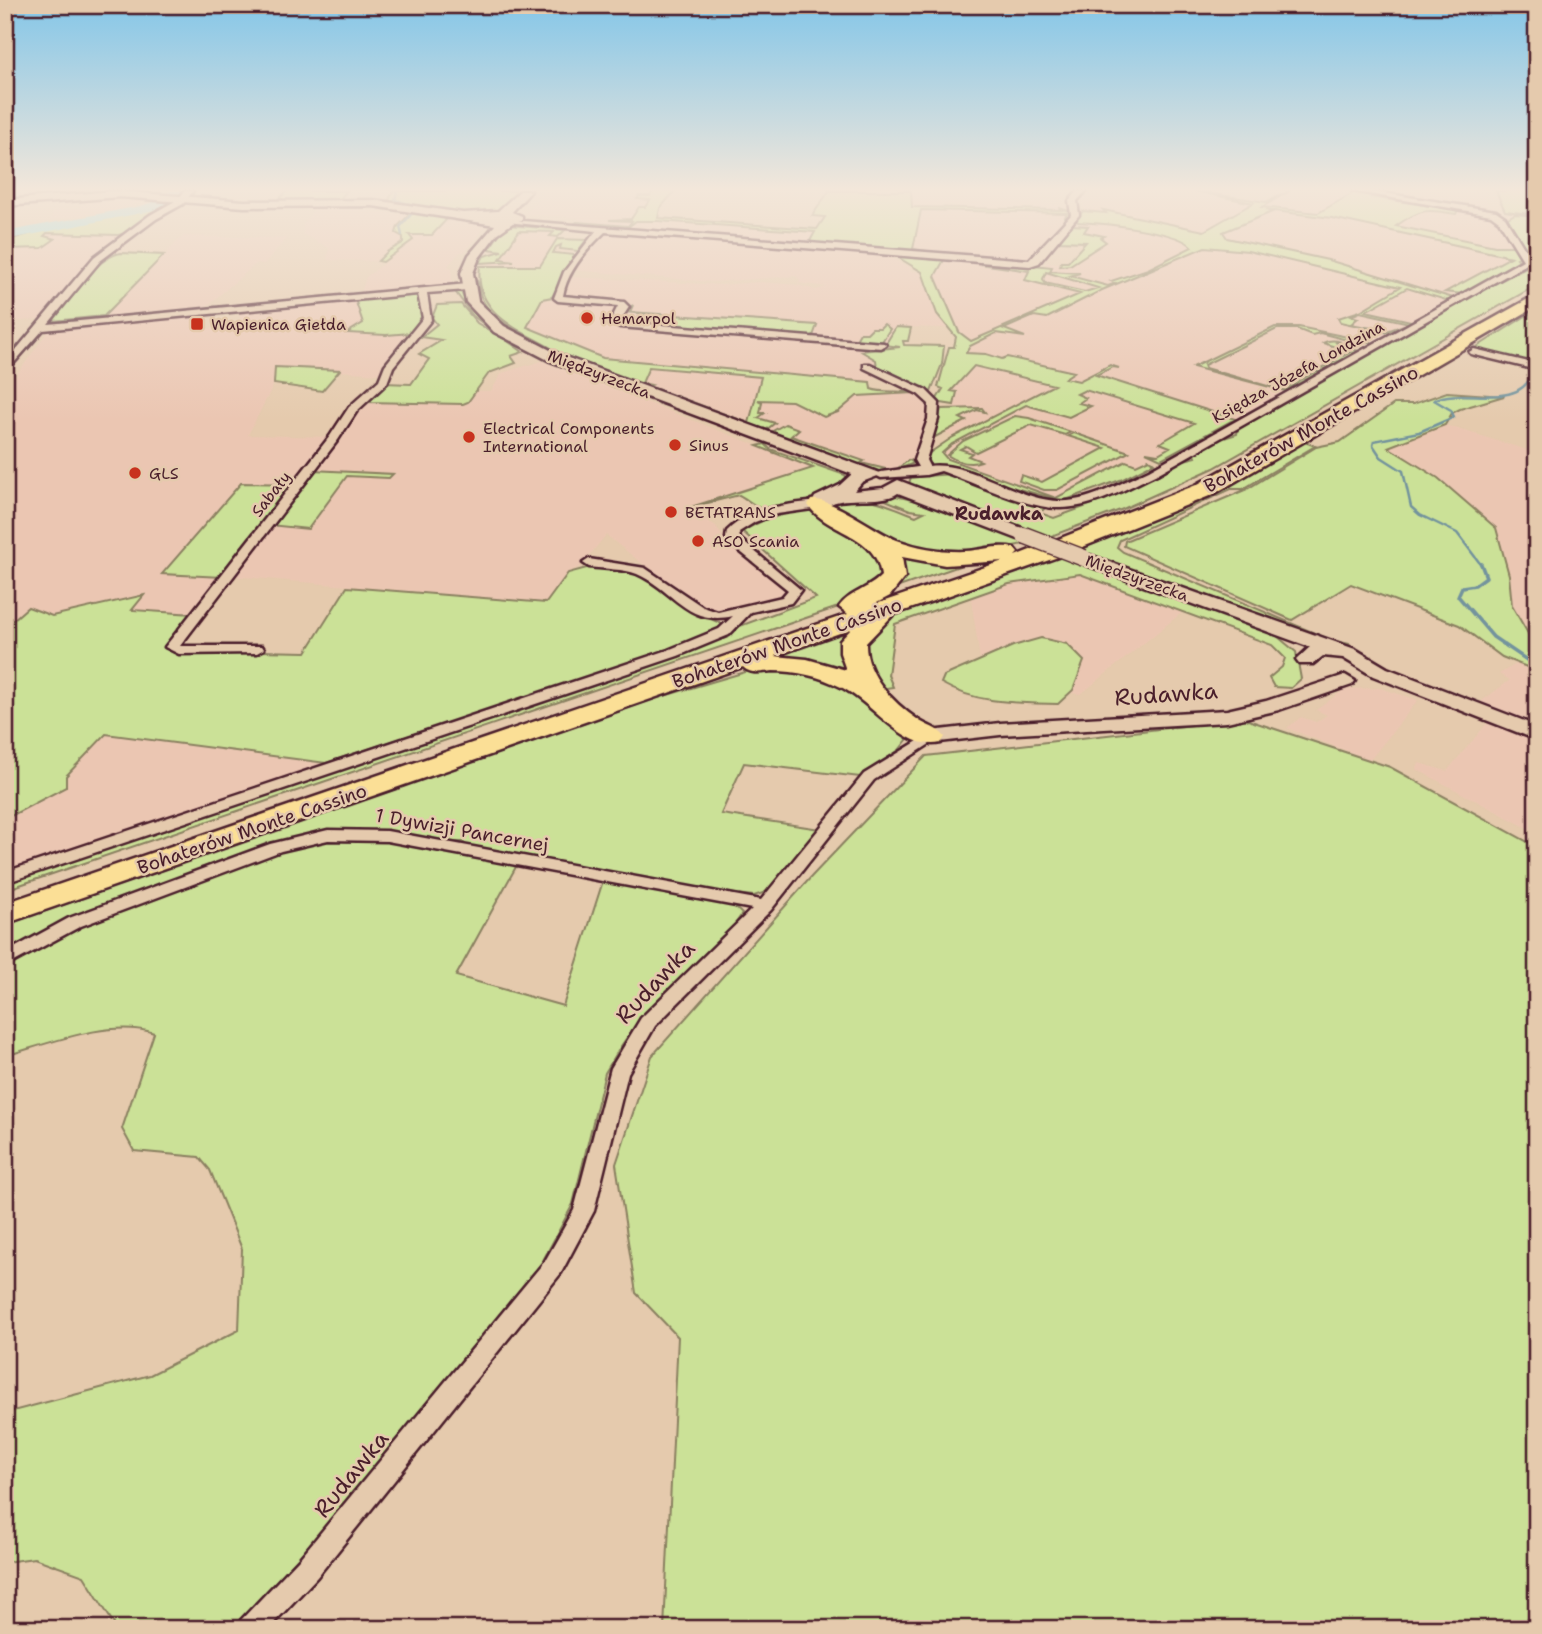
<svg xmlns="http://www.w3.org/2000/svg" width="1542" height="1634" font-family="'Shantell Sans',sans-serif">
<style>
.built{fill:#ebc6b2}
.green{fill:#cbe197;stroke:#8a8061;stroke-width:2;fill-rule:evenodd}
.lines{fill:none;stroke-linecap:round;stroke-linejoin:round}
.stream-far1{stroke:#73939d;stroke-width:2.5}
.stream{stroke:#73939d;stroke-width:3.5}
.river{fill:#8fe0e9;fill-rule:evenodd}
.street-casing{stroke:#4a1f2b;stroke-width:5}
.secondary-casing{stroke:#4a1f2b;stroke-width:5}
.highway-casing{stroke:#4a1f2b;stroke-width:5}
.street{fill:#e5caad;fill-rule:evenodd}
.secondary{fill:#e5caad;fill-rule:evenodd}
.highway{fill:#fbdf96;fill-rule:evenodd}
.secondary-bridge-casing{stroke:#4a1f2b;stroke-width:19;stroke-linecap:butt}
.secondary-bridge{stroke:#e5caad;stroke-width:16}
.poi-dot{fill:#c8321e;stroke:#e5caad;stroke-width:2.5}
.labels{text-anchor:middle;dominant-baseline:central;stroke-width:5;stroke-linejoin:round;paint-order:stroke}
.far-poi-label{font-size:16px;fill:#4a1f2b;stroke:#e5caad;text-anchor:start}
.far-street-label{font-size:16px;fill:#4a1f2b;stroke:#e5caad}
.far-neighbourhood-label{font-size:18px;font-weight:bold;fill:#4a1f2b;stroke:#e5caad}
.street-label{font-size:19px;fill:#4a1f2b;stroke:#e5caad}
.near-street-label{font-size:23px;fill:#4a1f2b;stroke:#e5caad}
</style>
<rect width="100%" height="100%" fill="#e5caad"/>
<filter id="ink" filterUnits="userSpaceOnUse"><feTurbulence type="fractalNoise" baseFrequency=".0143" numOctaves="2"/><feDisplacementMap in="SourceGraphic" scale="14" xChannelSelector="R" yChannelSelector="G"/><feConvolveMatrix kernelMatrix="1 2 1 2 8 2 1 2 1" color-interpolation-filters="sRGB"/></filter>
<g filter="url(#ink)">
<g class="built">
<polygon points="545,191 663,191 636,219 816,232 809,243 625,230 573,223 579,218 526,214"/>
<polygon points="908,191 1036,191 1034,201 1062,206 1059,208 1068,215 1027,261 910,249"/>
<polygon points="1087,191 1202,191 1266,202 1285,191 1351,191 1478,210 1496,216 1513,242 1511,245 1522,255 1447,296 1453,298 1371,343 1351,341 1341,347 1358,351 1235,419 1086,377 1079,381 959,355 964,344 935,276 937,271 932,258 1041,269 1047,262 1068,264 1089,242 1067,237 1083,223 1087,213 1082,211 1085,210 1080,198"/>
<polygon points="1376,191 1482,191 1490,207 1440,200"/>
<polygon points="126,197 138,199 140,202 124,209 50,220 54,210 80,208 83,198"/>
<polygon points="362,205 359,210 408,215 398,226 403,243 388,251 378,261 327,260 329,248 303,234 303,225 316,206"/>
<polygon points="447,219 487,224 464,252 460,252 448,266 452,268 452,283 361,293 366,277 413,241 408,234 432,235"/>
<polygon points="516,228 563,229 565,230 540,266 489,265 502,251 500,250"/>
<polygon points="45,230 131,232 86,264 39,319 5,323 5,241"/>
<polygon points="616,233 881,253 910,267 911,271 922,272 937,314 947,328 899,327 892,344 629,324 620,321 631,303 563,296 561,295 571,277 722,285 759,282 797,285 816,290 826,287 798,283 800,280 796,276 712,282 573,270 602,234"/>
<polygon points="183,236 287,238 264,264 257,263 207,306 104,316"/>
<polygon points="355,299 363,323 348,333 386,335 411,333 384,367 383,374 275,367 274,384 248,435 333,437 295,484 241,483 163,574 217,577 188,613 131,610 142,595 52,616 28,607 5,627 5,391 49,330 193,314 197,330 244,324 236,310"/>
<polygon points="542,299 617,307 611,320 608,321 610,325 890,347 879,373 870,382 603,358 527,327"/>
<polygon points="542,361 814,468 689,509 716,526 726,543 786,587 788,590 785,596 712,614 668,584 606,535 580,567 568,573 546,603 232,576 269,525 308,529 347,476 389,478 392,475 312,470 367,402 463,404 476,391 491,391 502,373"/>
<polygon points="974,366 1055,385 1059,382 1204,426 1154,457 1060,501 928,454 953,437 944,432 953,412 957,393 951,391"/>
<polygon points="649,367 762,377 756,399 792,401 824,417 838,412 857,396 914,393 930,409 914,455 904,467 894,471 877,470 642,383"/>
<polygon points="1445,425 1537,453 1537,649 1512,606 1509,575 1387,447"/>
<polygon points="1080,574 1185,610 1081,694 984,686 971,598 1009,584"/>
<polygon points="1518,663 1537,671 1537,726 1479,703 1510,680 1499,674"/>
<polygon points="1380,688 1418,700 1370,760 1287,728 1301,717 1316,722 1327,715 1316,710 1345,689"/>
<polygon points="1489,721 1537,741 1537,833 1416,769 1419,763 1447,771"/>
<polygon points="106,734 326,763 5,871 5,819 65,787 66,776"/>
</g>
<g class="green">
<polygon points="287,191 347,191 339,200 373,200 275,203"/>
<polygon points="393,191 519,191 500,213 456,215 379,202 389,200"/>
<polygon points="653,191 675,191 660,208 658,218 817,229 825,217 812,216 829,191 911,191 912,207 1061,210 1059,208 1072,212 1063,221 1067,213 921,210 913,249 942,253 938,254 809,243 815,232 658,221 636,221 624,230 571,225 577,222 628,226 632,221 609,220 631,219 639,207 645,207 650,200 637,199 639,196 650,196"/>
<path d="M1194 191 1266 202 1290 191 1262 207 1318 213 1355 192 1429 203 1370 197 1458 210 1456 214C1428 209 1421 208 1396 226L1495 246H1512L1518 248 1523 256 1517 258 1520 262 1463 294 1445 292 1511 257 1332 218 1266 210 1272 212 1223 232 1227 238 1328 260 1453 298 1449 301 1407 288 1366 311 1411 321 1409 323 1360 312 1351 316 1358 318 1351 324 1387 331 1404 325 1389 333 1340 322 1338 318 1360 311 1400 287 1248 251 1205 247 1102 290 1047 318 1034 316 1004 329 1025 337 996 333 970 346 966 353 986 354 1002 359 1007 357 1074 372 1065 378 1079 381 1110 365 1119 368 1113 367 1096 375 1235 419 1161 459 1146 452 1158 454 1170 447 1160 443 1194 423 1085 390 1077 394 1086 398 1079 403 1091 406 1069 417 1026 405 952 444 942 453 947 459 1056 498 1126 461 1136 465 1149 459 1154 463 1123 479 1063 501 928 464V454L953 437 1054 385 974 366 951 391 957 392 954 405 935 402 943 389 938 387 949 347H954L956 337 937 314 922 272 894 255 967 260H944L935 276 959 332 971 341 1080 294 1025 280 1029 271 980 264 1035 267 1024 264 1052 267 1050 271 1080 273 1070 276 1108 286 1116 283 1111 281 1148 269 1192 247C1180 231 1101 223 1078 222L1076 220 1083 211 1106 213 1103 210 1204 231 1253 203ZM1046 272 1098 288 1085 292 1045 283 1043 279Z"/>
<polygon points="1496,191 1537,191 1537,215 1505,211"/>
<polygon points="172,201 175,202 131,232 118,235 47,233 44,236 55,239 42,248 5,249 5,241 43,230 41,228 127,214"/>
<polygon points="413,211 447,219 432,235 409,235 413,240 383,262 378,261 388,251 403,243 403,237 396,233 398,226"/>
<polygon points="1515,214 1537,216 1537,235 1530,247 1537,259 1528,252 1506,219"/>
<polygon points="506,225 565,230 558,237 550,236 554,232 519,231 500,259 514,261 480,263 484,256 502,251 489,249"/>
<polygon points="1072,225 1088,226 1084,232 1104,236 1101,238 1106,242 1070,265 1060,266 1061,262 1068,262 1086,242 1059,241"/>
<path d="M557 239 586 240 578 251 560 249 561 245 556 247 553 253 575 255 552 297 542 299 527 327 603 358 870 382 871 389C887 395 908 387 922 397L914 393 857 396 838 412 824 417 792 401 758 400 762 402 760 413H765L758 418 775 423 766 430 654 388 749 423 761 377 649 367 642 383 651 385 645 387 549 350C519 337 480 317 477 280 489 319 521 338 559 353 526 331 473 318 480 266H540Z"/>
<path d="M121 253 164 255 104 316 53 321C69 301 95 257 121 253Z"/>
<polygon points="1537,263 1537,285 1214,468 1123,509 1046,538 908,487 911,477 953,474 1046,507 1040,513 1054,518 1095,503 1180,461 1196,457 1194,452 1214,441 1237,434 1238,428 1246,421 1465,298"/>
<path d="M454 290 461 292C479 333 511 332 537 355L506 340 523 352 511 356 516 363 489 373 468 402 463 404 367 402 384 383 411 384 429 359 419 354 442 340 421 337 437 324 432 318 437 305 461 304 477 323 504 339 473 316Z"/>
<polygon points="391,295 418,295 423,314 411,333 386,335 347,333 363,323 355,299"/>
<polygon points="633,305 630,312 817,325 813,336 856,340 860,333 867,333 872,328 880,328 884,324 890,329 881,343 629,324 619,321 624,314 622,321 650,325 658,315 624,312"/>
<polygon points="1537,309 1537,366 1472,350"/>
<polygon points="896,327 911,328 908,341 903,341 904,345 944,346 942,364 931,392 877,368 876,360 861,351 900,347 885,345"/>
<path d="M1275 327H1299L1372 342 1351 341 1320 333 1312 335 1297 329H1277L1204 365 1205 368 1282 390 1336 360 1332 358 1338 355 1343 356 1351 352 1323 343C1329 340 1335 340 1341 342H1335L1358 351 1285 391 1193 367Z"/>
<polygon points="275,367 340,370 322,391 274,384"/>
<polygon points="1447,392 1504,396 1460,409 1452,413 1445,425 1388,447 1438,478 1496,528 1509,575 1512,606 1537,649 1537,671 1502,657 1459,625 1351,584 1292,620 1124,546 1125,541 1247,489 1316,447 1340,442 1394,404 1413,404"/>
<polygon points="982,408 985,412 977,410 960,418 966,421 933,438 941,409"/>
<path d="M1015 416 1029 418 1071 432 1065 435 1031 425 976 452 966 446 960 449 972 453 968 456 981 461C969 466 958 462 947 455L963 441Z"/>
<polygon points="785,424 799,429 791,436 864,461 861,463 894,471 909,460 914,463 894,471 876,471 771,432"/>
<polygon points="1074,433 1129,452 1057,490 1044,490 1019,481 1021,475 1042,482 1105,448 1068,436"/>
<polygon points="1305,442 1315,446 1243,489 1231,489 1120,540 1117,547 1123,552 1331,640 1349,644 1352,649 1078,550 1179,509"/>
<path d="M765 444 770 449 845 475 848 480C835 494 788 511 767 510 759 510 747 499 739 495L688 508 813 468 757 446Z"/>
<polygon points="312,470 393,474 389,478 347,476 308,529 269,525"/>
<polygon points="241,483 295,484 223,577 162,574"/>
<path d="M892 495 932 505 1032 542 974 555 904 548 831 505C849 486 895 508 916 516L924 512 910 510 878 497Z"/>
<path d="M799 510C836 509 868 544 889 570L850 603 5 890V881L677 655 715 641 740 626 816 598 742 531 764 520Z"/>
<polygon points="891,549 968,563 899,587 903,566"/>
<polygon points="1065,555 1277,636 1296,652 1301,679 1291,688 1274,687 1269,678 1282,667 1285,658 1272,645 1080,574 1009,584 895,624 888,675 893,687 880,689 857,645 885,619 897,614"/>
<polygon points="594,566 636,573 660,586 694,612 727,626 709,637 326,763 106,734 66,776 66,787 5,819 5,627 28,607 52,616 144,595 132,610 193,614 169,649 306,652 347,587 546,603 568,573"/>
<polygon points="854,628 853,674 761,660"/>
<path d="M1041 638 1067 644 1084 661 1073 690 1058 704C1016 703 977 704 941 683L944 676 1013 646Z"/>
<polygon points="759,668 832,675 907,734 907,740 899,750 860,777 744,763 721,814 820,829 769,891 754,896 716,892 466,846 463,842 442,842 352,829 314,833 275,844 5,956 5,925 657,698"/>
<polygon points="1245,719 1390,767 1537,847 1537,1629 664,1629 678,1337 636,1293 616,1164 652,1056 812,876 926,756"/>
<path d="M330 839 381 840 517 865 456 976 563 1006 603 881 733 905 742 914 728 934 642 1016 621 1046 605 1073 573 1204 540 1266 367 1482 233 1629H117L84 1576 34 1558 5 1562V1413L150 1375 239 1330 242 1249 210 1170 199 1157 134 1151 122 1129 154 1033C112 1018 47 1044 5 1056V970L17 960 86 923 265 856Z"/>
</g>
<g class="lines">
<g class="stream-far1">
<polyline points="397,191 395,200 416,206"/>
<polyline points="402,235 400,227 414,211"/>
<path d="M1482 566 1457 533 1420 515 1411 507 1403 471 1381 457 1373 445 1374 441 1419 432 1454 417 1451 410 1434 400C1463 386 1516 411 1532 375L1525 365"/>
</g>
<polyline class="stream" points="1481,564 1486,577 1475,585 1462,587 1458,596 1493,637 1537,667"/>
<polygon class="river" points="170,191 184,191 164,207 146,212 5,240 5,232 141,206 156,201"/>
<defs>
<g id="street">
<polygon points="185,191 193,191 183,204 156,219 100,261 48,324 467,284 471,287 467,290 427,293 431,320 393,367 387,383 357,411 338,440 180,646 262,646 264,649 257,653 179,654 165,647 330,436 349,407 379,380 385,365 423,318 418,294 43,330 5,373 5,363 94,257 150,215 177,200"/>
<path d="M1078 191H1086L1077 201 1079 215 1039 263 1030 266 605 232C587 249 567 271 563 296L624 302 629 307 620 321 624 322 884 343 886 345 881 348 620 327 610 322 618 306 558 301 554 298 564 272 596 231 506 222 510 220 1029 260 1071 215 1069 201Z"/>
<path d="M1352 191H1371L1496 211 1505 217 1532 261 1157 474C1127 488 1094 508 1060 508 1029 509 972 482 941 471L926 475 881 478 875 475 881 472 918 467 914 460 928 419 929 404 918 394 864 368V364H870L926 390 939 403 938 419 926 460 929 466C971 461 1015 499 1058 501 1089 503 1122 482 1149 470L1523 260 1499 221 1491 215Z"/>
<polygon points="1474,349 1537,364 1537,370 1471,354 1469,352"/>
<path d="M809 502H819L825 505 819 508 777 514 755 522 739 532 740 539 801 590 791 603 751 612 729 635 678 656 5 883V872L668 650 719 629 733 616C687 627 673 589 637 574 624 569 604 569 589 567L583 563 589 559 645 568 703 607 718 612 782 597 788 590 732 545 726 538 727 531C747 510 781 505 809 502Z"/>
<polygon points="931,733 938,737 936,740 874,780 771,910 655,1026 628,1073 594,1211 561,1273 317,1577 268,1629 237,1629 241,1620 299,1559 545,1261 574,1210 611,1068 641,1018 752,909 387,841 328,840 281,851 81,926 5,967 5,953 69,918 270,844 328,830 387,831 761,900 864,774"/>
</g>
<g id="secondary">
<path d="M114 191 244 201 373 200 463 213 498 211 520 191H531L512 212 522 216V220L514 222 497 234 479 258 473 273 478 301 504 326 560 355 883 474 862 482 854 491 883 488 898 480 1030 531 1033 535 1030 539H1018L898 493C880 506 837 492 825 509H813L811 505 815 497 840 485 852 474 550 361 494 332 466 302 461 273 469 255 495 225 373 206 244 207 120 197 5 206V200Z"/>
<polygon points="1084,553 1355,649 1387,668 1537,726 1537,740 1373,676 1343,658 1323,656 1313,664 1299,664 1296,660 1310,647 1078,562 1075,558"/>
<polygon points="1345,675 1355,681 1352,685 1279,710 1227,722 1000,735 931,743 920,737 931,731 1000,723 1227,710 1266,701"/>
</g>
<path id="highway" d="M1537 294V306L1212 495 1058 557 893 615 866 643C865 674 893 703 917 719 926 726 939 728 945 737L941 743C905 752 872 702 841 687 819 676 797 671 773 671 762 672 751 675 743 667L5 924V903L848 614 839 607C848 593 869 589 881 576 877 533 829 535 808 505L811 500C829 496 876 532 897 540 919 548 943 552 966 551 982 550 999 544 1014 548L1018 553 1015 556 1196 485ZM902 557 945 565 1003 561 873 605 890 596 905 577ZM851 629 840 641V653L846 670 807 659 775 656Z"/>
</defs>
<use href="#street" class="street-casing"/>
<use href="#secondary" class="secondary-casing"/>
<use href="#highway" class="highway-casing"/>
<use href="#street" class="street"/>
<use href="#secondary" class="secondary"/>
<use href="#highway" class="highway"/>
<defs>
<polyline id="secondary-bridge" points="1024,535 1084,558"/>
</defs>
<use href="#secondary-bridge" class="secondary-bridge-casing"/>
<use href="#secondary-bridge" class="secondary-bridge"/>
</g>
</g>
<linearGradient id="sky" x2="0" y2="1"><stop stop-color="#84c6e8"/><stop offset="0.45" stop-color="#f3e7da"/><stop offset="1" stop-color="#f3e7da" stop-opacity="0"/></linearGradient>
<rect width="1542" height="420" fill="url(#sky)"/>
<g class="poi-dot">
<circle cx="587" cy="318" r="7"/>
<rect x="190" y="317" width="14" height="14" rx="3.5"/>
<circle cx="469" cy="437" r="7"/>
<circle cx="675" cy="445" r="7"/>
<circle cx="135" cy="473" r="7"/>
<circle cx="671" cy="512" r="7"/>
<circle cx="698" cy="541" r="7"/>
</g>
<g class="labels">
<g class="far-poi-label">
<text x="601" y="318">Hemarpol</text>
<text x="211" y="324">Wapienica Giełda</text>
<text x="483" y="428">Electrical Components<tspan x="483" dy="18">International</tspan></text>
<text x="689" y="445">Sinus</text>
<text x="149" y="473">GLS</text>
<text x="685" y="512">BETATRANS</text>
<text x="712" y="541">ASO Scania</text>
</g>
<g class="far-street-label">
<text transform="translate(1298 372) rotate(-29)">Księdza Józefa Londzina</text>
<text transform="translate(599 374) rotate(21)">Międzyrzecka</text>
<text transform="translate(271 494) rotate(-52)">Sabały</text>
<text transform="translate(1137 578) rotate(20)">Międzyrzecka</text>
</g>
<g class="far-neighbourhood-label">
<text x="999" y="514">Rudawka</text>
</g>
<g class="street-label">
<text transform="translate(1311 429) rotate(-29)">Bohaterów Monte Cassino</text>
<text transform="translate(787 643) rotate(-19)">Bohaterów Monte Cassino</text>
<text transform="translate(252 829) rotate(-19)">Bohaterów Monte Cassino</text>
<text transform="translate(462 830) rotate(10)">1 Dywizji Pancernej</text>
</g>
<g class="near-street-label">
<text transform="translate(1166 694) rotate(-4)">Rudawka</text>
<text transform="translate(655 982) rotate(-47)">Rudawka</text>
<text transform="translate(351 1474) rotate(-51)">Rudawka</text>
</g>
</g>
<rect width="1542" height="1634" fill="none" stroke="#e5caad" stroke-width="28"/>
<rect x="14" y="14" width="1514" height="1606" fill="none" stroke="#4a1f2b" stroke-width="2.5" filter="url(#ink)"/>
</svg>
